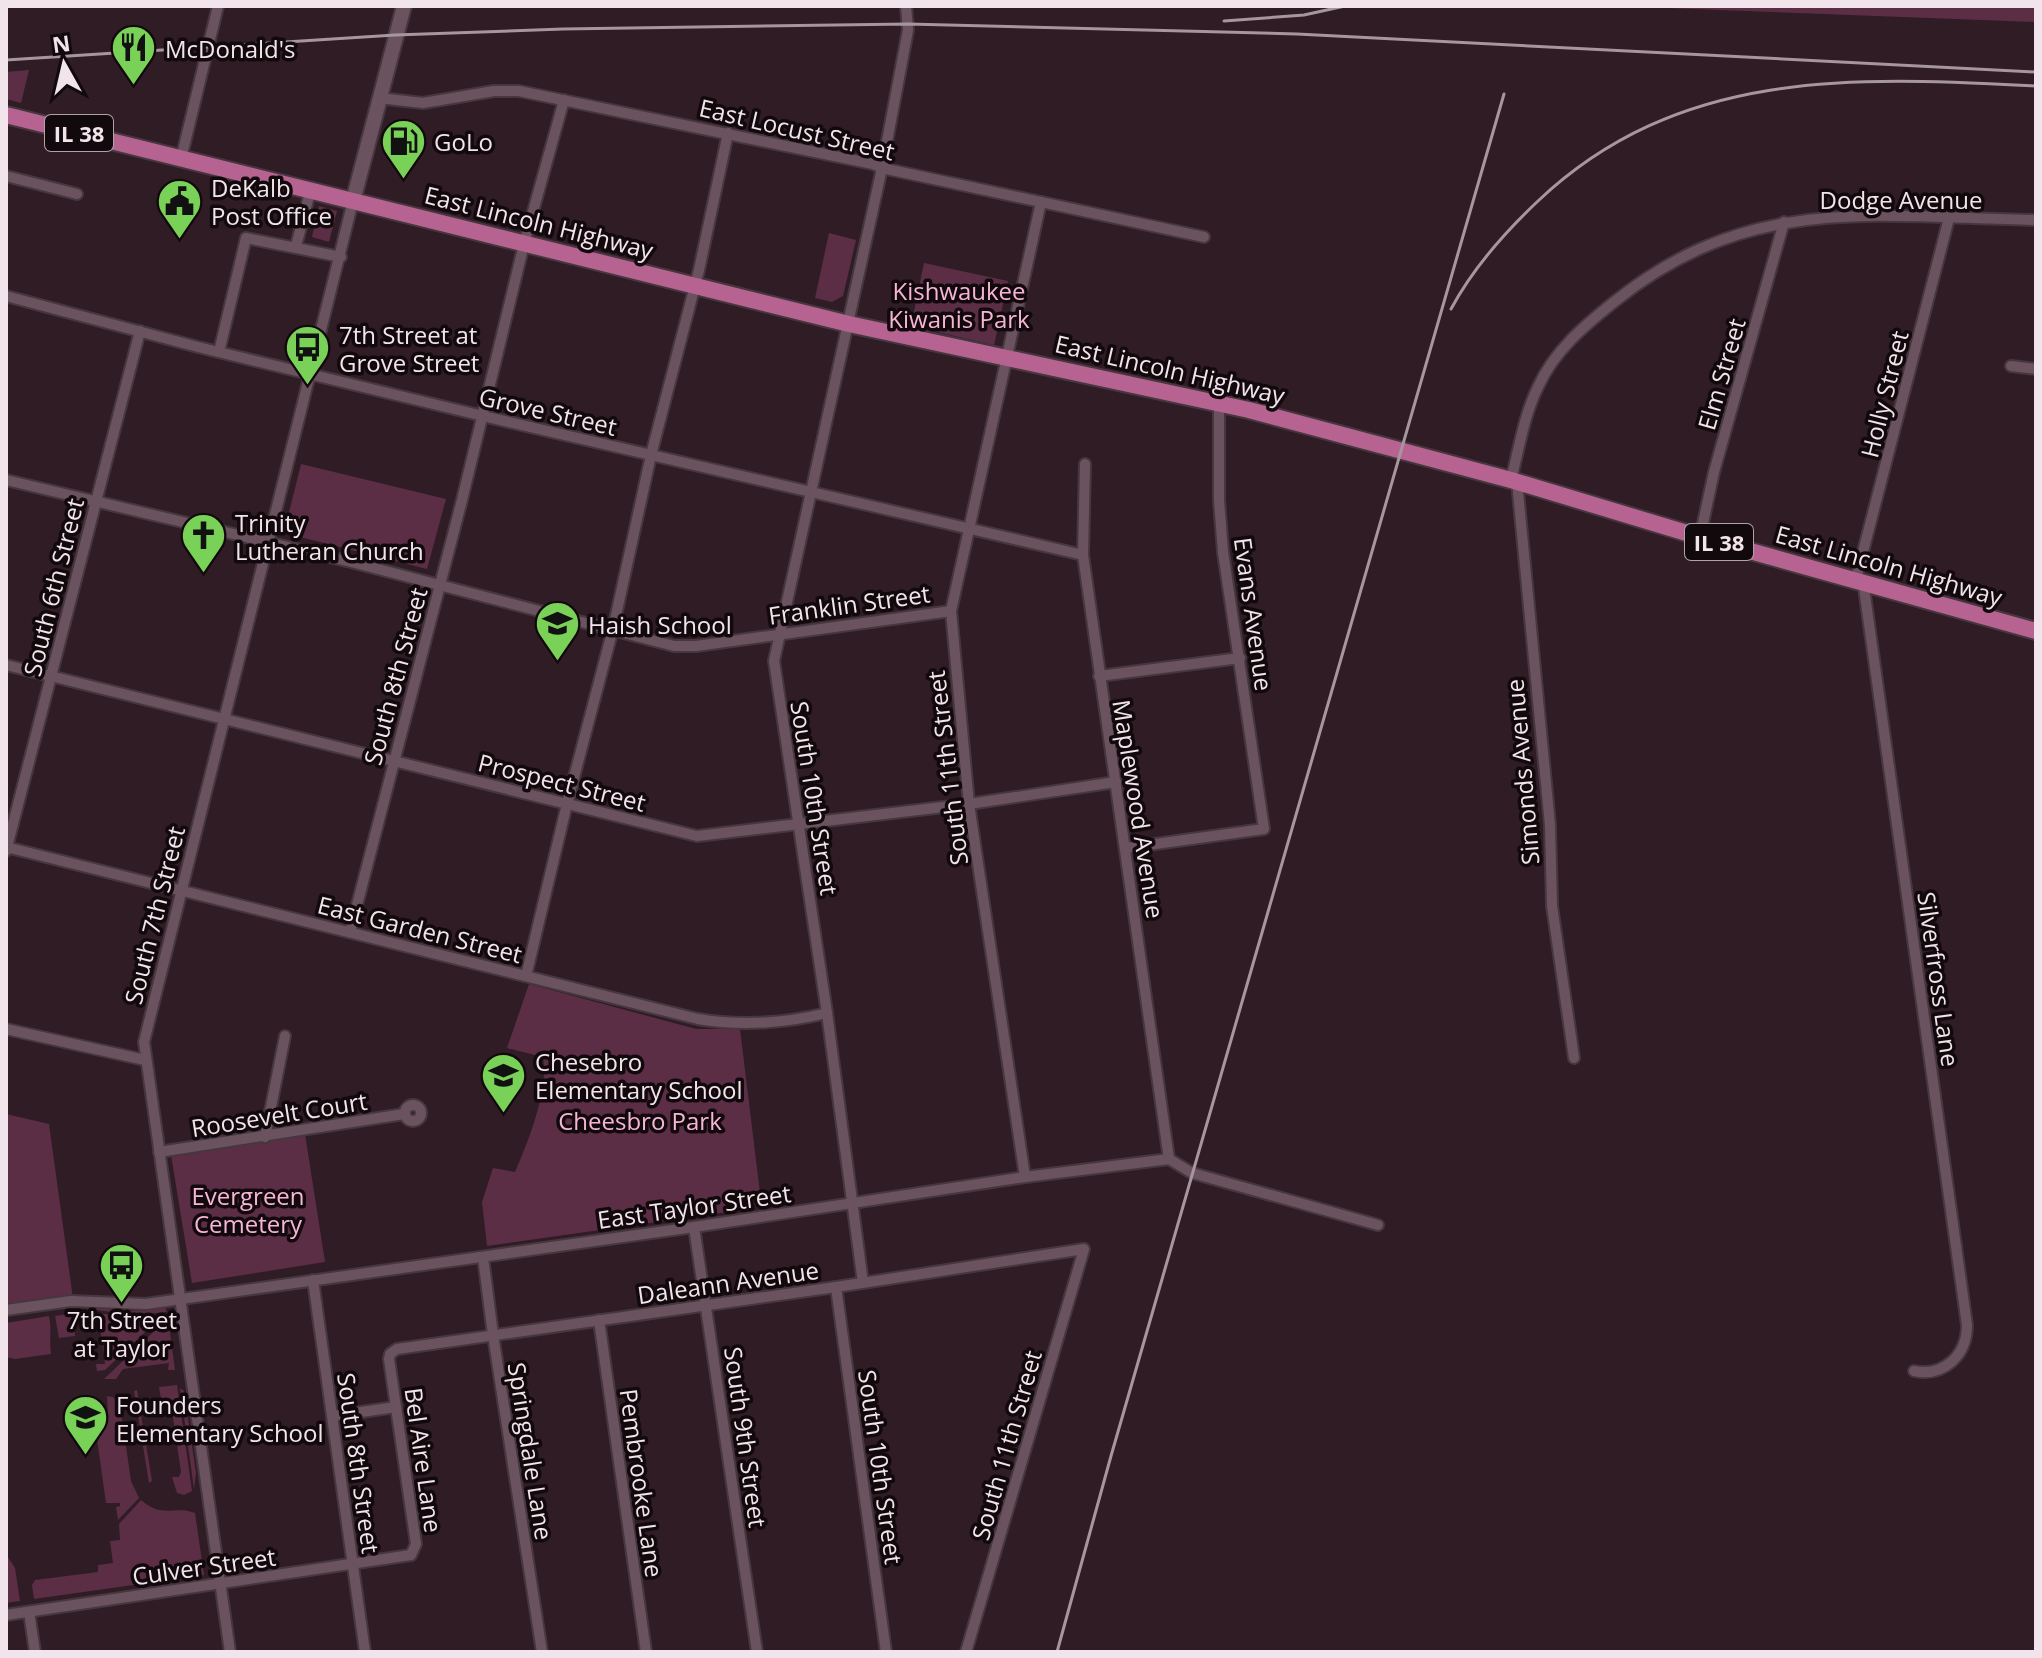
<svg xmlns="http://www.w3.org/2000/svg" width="2042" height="1658" font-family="'Open Sans',sans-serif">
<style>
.green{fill:#5b2e46}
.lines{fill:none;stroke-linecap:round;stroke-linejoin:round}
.street-casing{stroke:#46373f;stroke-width:14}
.secondary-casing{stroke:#46373f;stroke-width:18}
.primary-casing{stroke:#46373f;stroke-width:20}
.street{stroke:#6a535e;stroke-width:10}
.secondary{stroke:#6a535e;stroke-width:14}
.primary{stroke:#b76391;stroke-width:16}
.rail{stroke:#a6969e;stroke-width:3}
.labels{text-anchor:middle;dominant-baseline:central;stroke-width:7;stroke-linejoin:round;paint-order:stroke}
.shield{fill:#12090d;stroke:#afa2a8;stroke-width:2}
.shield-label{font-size:22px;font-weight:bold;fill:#f2e4eb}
.poi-label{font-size:24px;fill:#f2e4eb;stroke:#12090d;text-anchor:start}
.street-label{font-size:24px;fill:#f2e4eb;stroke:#12090d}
.park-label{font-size:24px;fill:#f7b5d6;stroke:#12090d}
</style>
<rect width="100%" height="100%" fill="#2f1c25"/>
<g class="green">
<polygon points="1628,6 2036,6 2036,22 1641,7"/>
<polygon points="29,70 21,103 6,99 6,72"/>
<polygon points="319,206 337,211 329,242 312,237"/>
<polygon points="829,233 856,240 843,296 832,302 815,298"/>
<polygon points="924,263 1008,281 994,345 911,326"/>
<polygon points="301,464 446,499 427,569 284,533"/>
<path d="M529 984 696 1029H740L761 1201 748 1209 487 1246 482 1202 493 1168 515 1172C528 1142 549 1090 543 1057L507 1048Z"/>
<polygon points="6,1114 49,1124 74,1306 6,1315"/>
<polygon points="305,1134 325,1262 192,1283 171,1155"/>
<polygon points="93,1306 132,1311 165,1308 167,1312 134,1315 89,1309"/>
<polygon points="89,1312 131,1317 163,1315 105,1370 97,1371 96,1364 105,1364 99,1321 90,1316"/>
<polygon points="73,1313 75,1336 59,1338 55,1316"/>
<path d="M49 1316C52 1331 49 1339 51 1354L15 1359 6 1357V1323Z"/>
<polygon points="168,1318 175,1370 168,1370 169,1363 123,1369 116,1379 104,1379"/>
<polygon points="177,1385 192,1491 184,1495 177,1493 172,1477 179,1477 181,1472 171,1404 161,1399 159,1387"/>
<polygon points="180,1388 184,1391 196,1473 194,1489"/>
<polygon points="137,1390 152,1481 149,1483 134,1391"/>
<polygon points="104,1396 113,1397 120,1405 131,1481 139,1498 118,1520 116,1507 120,1506 120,1503 106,1503 94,1418 108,1416 107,1397"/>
<path d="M141 1500C162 1519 175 1505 195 1513L204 1575 34 1599 32 1585 35 1580 98 1572V1565L113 1563 110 1541 120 1540 119 1524Z"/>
<polygon points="6,1554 15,1568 20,1601 6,1603"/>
</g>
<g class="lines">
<defs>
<g id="street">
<polyline points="379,98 423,103 494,91 519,91 873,164 882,168 1204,237"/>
<polyline points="181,159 218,6"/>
<polyline points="6,176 77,194"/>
<polyline points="296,246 310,192"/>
<polyline points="6,296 198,347 483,416 1083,555"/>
<polyline points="219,352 246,238 341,257"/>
<polyline points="2011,366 2036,369"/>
<polyline points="1085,464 1083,555 1169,1159"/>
<polyline points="6,480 351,562 674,646 696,646 951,611"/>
<path d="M1511 480C1519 449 1524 415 1538 387 1554 351 1584 326 1614 302 1749 193 1876 217 2036 220"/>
<polyline points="1517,482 1550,825 1552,906 1574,1058"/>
<polyline points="1700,537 1714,472 1784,222"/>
<polyline points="1856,579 1949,218"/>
<path d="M1863 581 1967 1325C1967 1356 1943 1377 1914 1371"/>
<polyline points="6,665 697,836 969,804 1116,782"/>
<polyline points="1099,676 1240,658"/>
<path d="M6 847 698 1019C740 1026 786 1023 827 1013"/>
<polyline points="1126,848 1264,829 1223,552 1219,500 1219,403"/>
<polyline points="6,851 140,331"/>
<polyline points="350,932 462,500 524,244 564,100"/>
<polyline points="526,976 567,804 613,629 651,455 699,270 728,133"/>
<polyline points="6,1029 145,1060"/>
<circle cx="413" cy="1113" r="8"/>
<polyline points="265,1137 285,1036"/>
<polyline points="159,1152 404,1114"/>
<polyline points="1025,1177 969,804 951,611 1041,202"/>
<polyline points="694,1227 757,1652"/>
<polyline points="483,1257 493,1335 542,1652"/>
<polyline points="313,1280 365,1652"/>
<polyline points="863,1283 827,1013 774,661 882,168 908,30 906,6"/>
<polyline points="836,1287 886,1652"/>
<polyline points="6,1310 71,1301 146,1304 694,1227 1025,1177 1169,1159 1192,1173 1378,1225"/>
<polyline points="599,1320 646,1652"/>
<polyline points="333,1416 396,1407"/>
<polyline points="29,1612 35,1652"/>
<polyline points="6,1615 411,1555 416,1544 389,1359 390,1354 397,1349 836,1287 1084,1249 966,1652"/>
<polyline points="230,1652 144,1042 353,201"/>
</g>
<polyline id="secondary" points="353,201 404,6"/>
<polyline id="primary" points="6,115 849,324 1249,410 1511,480 1700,537 2036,631"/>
</defs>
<use href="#street" class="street-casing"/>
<use href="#secondary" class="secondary-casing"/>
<use href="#primary" class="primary-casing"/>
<use href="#street" class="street"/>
<use href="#secondary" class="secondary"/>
<use href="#primary" class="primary"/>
<g class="rail">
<polyline points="1224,21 1304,15 1345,6"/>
<polyline points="6,60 395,35 563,29 908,24 1297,34 2036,72"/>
<path d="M1451 309C1473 268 1504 233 1538 201 1680 67 1855 77 2036 86"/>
<polyline points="1057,1652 1111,1456 1504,94"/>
</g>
</g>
<defs>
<symbol id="restaurant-pin" viewBox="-11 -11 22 30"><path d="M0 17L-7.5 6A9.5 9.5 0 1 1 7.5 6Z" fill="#79d157" stroke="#12090d"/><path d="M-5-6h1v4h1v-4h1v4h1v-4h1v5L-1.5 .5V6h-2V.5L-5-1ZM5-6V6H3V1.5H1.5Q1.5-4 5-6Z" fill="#111"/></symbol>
<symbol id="fuel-pin" viewBox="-11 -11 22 30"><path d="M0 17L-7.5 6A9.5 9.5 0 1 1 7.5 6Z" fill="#79d157" stroke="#12090d"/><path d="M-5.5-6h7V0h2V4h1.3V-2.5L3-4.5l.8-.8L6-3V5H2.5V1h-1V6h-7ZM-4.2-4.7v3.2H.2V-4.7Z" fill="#111"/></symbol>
<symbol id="civic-pin" viewBox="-11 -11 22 30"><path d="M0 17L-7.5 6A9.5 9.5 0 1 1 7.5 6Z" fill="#79d157" stroke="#12090d"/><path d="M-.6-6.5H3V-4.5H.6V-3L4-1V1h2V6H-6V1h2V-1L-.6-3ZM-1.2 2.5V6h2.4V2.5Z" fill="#111"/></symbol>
<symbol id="bus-pin" viewBox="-11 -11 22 30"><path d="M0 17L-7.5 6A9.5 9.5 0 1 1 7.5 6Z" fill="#79d157" stroke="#12090d"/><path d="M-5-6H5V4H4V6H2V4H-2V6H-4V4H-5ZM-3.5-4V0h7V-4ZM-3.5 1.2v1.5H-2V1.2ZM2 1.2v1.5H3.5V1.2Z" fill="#111"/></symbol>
<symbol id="church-pin" viewBox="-11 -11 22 30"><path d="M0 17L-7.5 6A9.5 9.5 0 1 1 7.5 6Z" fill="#79d157" stroke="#12090d"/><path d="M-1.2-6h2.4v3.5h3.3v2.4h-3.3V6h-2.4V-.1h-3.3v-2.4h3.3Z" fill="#111"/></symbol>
<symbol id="school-pin" viewBox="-11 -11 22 30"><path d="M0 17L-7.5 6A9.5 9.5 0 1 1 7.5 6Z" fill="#79d157" stroke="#12090d"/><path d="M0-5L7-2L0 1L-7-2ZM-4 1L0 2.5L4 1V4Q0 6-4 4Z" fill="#111"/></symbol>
</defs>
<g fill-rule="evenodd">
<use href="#restaurant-pin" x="108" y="22" width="51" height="69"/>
<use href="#fuel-pin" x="378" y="116" width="51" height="69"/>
<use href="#civic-pin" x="154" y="176" width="51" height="69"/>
<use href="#bus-pin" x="282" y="322" width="51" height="69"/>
<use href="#church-pin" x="178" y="510" width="51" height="69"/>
<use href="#school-pin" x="532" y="598" width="51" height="69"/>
<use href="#school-pin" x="478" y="1050" width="51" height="69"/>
<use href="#bus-pin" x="96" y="1240" width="51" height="69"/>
<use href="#school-pin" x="60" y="1392" width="51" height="69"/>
</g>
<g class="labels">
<g class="shield">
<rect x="45" y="115" width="68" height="36" rx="6"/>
<rect x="1685" y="524" width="68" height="36" rx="6"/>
</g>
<g class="shield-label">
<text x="79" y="133">IL 38</text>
<text x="1719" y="542">IL 38</text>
</g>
<g class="poi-label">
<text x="165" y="48">McDonald's</text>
<text x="434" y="141">GoLo</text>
<text x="211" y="187">DeKalb<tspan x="211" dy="28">Post Office</tspan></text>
<text x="339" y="334">7th Street at<tspan x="339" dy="28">Grove Street</tspan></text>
<text x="235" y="522">Trinity<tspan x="235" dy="28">Lutheran Church</tspan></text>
<text x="588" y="624">Haish School</text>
<text x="535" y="1061">Chesebro<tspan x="535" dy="28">Elementary School</tspan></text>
<text x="122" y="1319" text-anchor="middle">7th Street<tspan x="122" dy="28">at Taylor</tspan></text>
<text x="116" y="1404">Founders<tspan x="116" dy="28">Elementary School</tspan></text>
</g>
<g class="street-label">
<text transform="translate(797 129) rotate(13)">East Locust Street</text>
<text x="1901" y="199">Dodge Avenue</text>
<text transform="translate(539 222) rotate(14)">East Lincoln Highway</text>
<text transform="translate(1170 369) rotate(13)">East Lincoln Highway</text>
<text transform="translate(1721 374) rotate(-74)">Elm Street</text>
<text transform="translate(1884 394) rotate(-76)">Holly Street</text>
<text transform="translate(548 411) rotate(13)">Grove Street</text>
<text transform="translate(1889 565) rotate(16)">East Lincoln Highway</text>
<text transform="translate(53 587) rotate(-76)">South 6th Street</text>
<text transform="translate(849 604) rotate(-8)">Franklin Street</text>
<text transform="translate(1254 614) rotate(82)">Evans Avenue</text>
<text transform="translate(395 676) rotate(-75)">South 8th Street</text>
<text transform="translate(947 768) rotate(-97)">South 11th Street</text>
<text transform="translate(1522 772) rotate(-95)">Simonds Avenue</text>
<text transform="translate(562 782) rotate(14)">Prospect Street</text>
<text transform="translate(815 798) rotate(81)">South 10th Street</text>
<text transform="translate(1139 809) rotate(81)">Maplewood Avenue</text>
<text transform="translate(154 915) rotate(-76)">South 7th Street</text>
<text transform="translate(420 929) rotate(14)">East Garden Street</text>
<text transform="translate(1939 979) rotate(82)">Silverfross Lane</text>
<text transform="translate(279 1114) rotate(-9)">Roosevelt Court</text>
<text transform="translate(694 1206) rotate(-8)">East Taylor Street</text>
<text transform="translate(728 1282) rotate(-8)">Daleann Avenue</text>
<text transform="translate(746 1437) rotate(82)">South 9th Street</text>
<text transform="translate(1006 1445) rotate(-74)">South 11th Street</text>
<text transform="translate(531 1451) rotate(81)">Springdale Lane</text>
<text transform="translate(424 1460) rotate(82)">Bel Aire Lane</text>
<text transform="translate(359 1463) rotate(82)">South 8th Street</text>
<text transform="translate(881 1467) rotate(82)">South 10th Street</text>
<text transform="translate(642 1483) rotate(82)">Pembrooke Lane</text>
<text transform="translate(204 1566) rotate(-8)">Culver Street</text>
</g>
<g class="park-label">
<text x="959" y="290">Kishwaukee<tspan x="959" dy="28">Kiwanis Park</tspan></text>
<text x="640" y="1120">Cheesbro Park</text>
<text x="248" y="1195">Evergreen<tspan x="248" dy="28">Cemetery</tspan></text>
</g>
</g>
<rect width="2042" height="1658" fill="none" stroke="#f2e4eb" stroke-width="16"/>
<g transform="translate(64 64) rotate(352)" stroke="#12090d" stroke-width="6" paint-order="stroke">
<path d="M0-6L14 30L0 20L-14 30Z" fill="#f2e4eb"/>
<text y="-12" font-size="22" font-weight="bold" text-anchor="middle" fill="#f2e4eb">N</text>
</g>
</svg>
